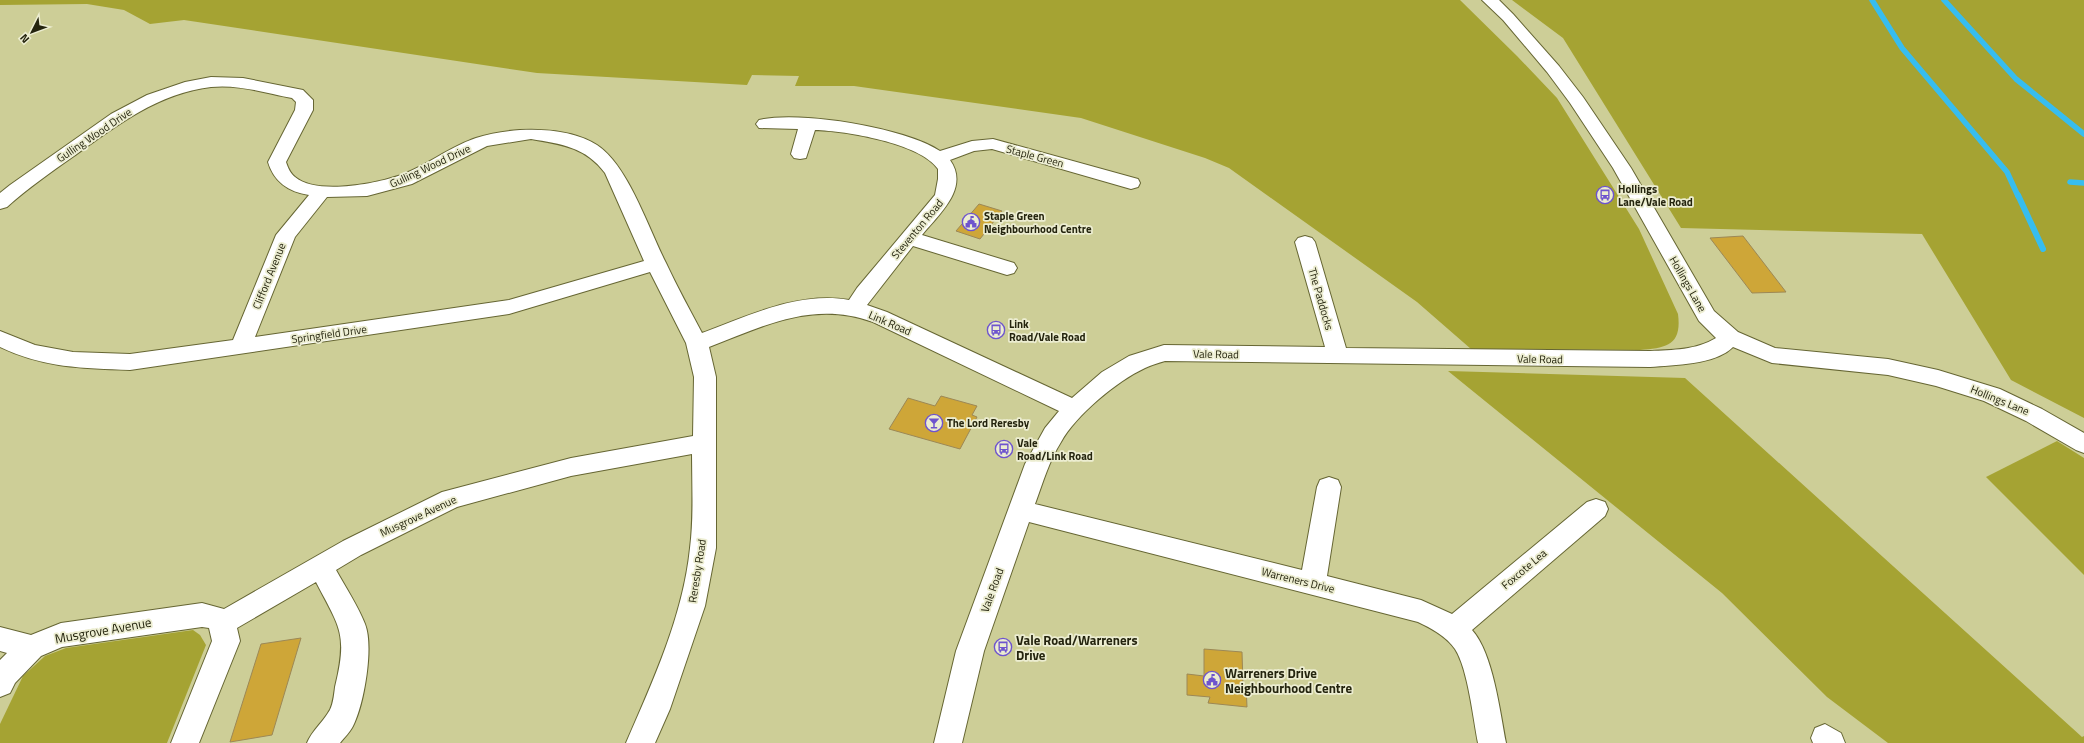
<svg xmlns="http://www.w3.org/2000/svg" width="2084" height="743" font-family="'Titillium Web',sans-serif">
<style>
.green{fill:#a5a333}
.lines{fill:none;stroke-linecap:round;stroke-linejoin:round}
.stream-far1{stroke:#37bdef;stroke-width:5.5}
.stream{stroke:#37bdef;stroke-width:6}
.building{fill:#cea638;stroke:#9c8856}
.minor-casing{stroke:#663;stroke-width:2}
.minor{fill:#fff;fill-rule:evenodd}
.labels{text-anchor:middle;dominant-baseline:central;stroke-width:3.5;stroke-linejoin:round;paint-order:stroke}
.street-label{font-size:11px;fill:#24240e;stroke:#ecedd1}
.poi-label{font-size:11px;font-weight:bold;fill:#24240e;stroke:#ecedd1;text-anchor:start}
.near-street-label{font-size:13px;fill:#24240e;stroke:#ecedd1}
.near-poi-label{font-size:13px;font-weight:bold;fill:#24240e;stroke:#ecedd1;text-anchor:start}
</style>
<rect width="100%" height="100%" fill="#cdce97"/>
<g class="green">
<path d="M0 0H1460L1517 56 1557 98 1639 229 1678 314C1682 345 1667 348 1640 350L1471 349 1417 302 1229 168 1205 158 1081 118 854 86H795L799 76 752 75 747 85 537 73 184 20 150 24 124 10 87 4 0 5Z"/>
<polygon points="1512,0 2084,0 2084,418 2011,380 1922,234 1681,228 1563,38"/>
<polygon points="1448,371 1685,378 2082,737 2084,736 2084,743 1888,743 1827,697 1722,593"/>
<polygon points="2057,441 2084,458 2084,575 1986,477"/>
<polygon points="193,630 200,635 206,645 167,743 0,743 0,724 23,676 45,656 66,648"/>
</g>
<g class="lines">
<g class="stream-far1">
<polyline points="1872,0 1902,48 2007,172 2018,196"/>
<polyline points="1944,0 2016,79 2084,134"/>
<polyline points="2070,182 2084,183"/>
</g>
<polyline class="stream" points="2018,195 2043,249"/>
</g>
<g class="building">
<polygon points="979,204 1002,211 980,239 956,231"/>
<polygon points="1743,236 1786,292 1752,293 1710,238"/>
<polygon points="941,396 977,406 972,415 977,417 960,449 889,429 908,398 935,406"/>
<polygon points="301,638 272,735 230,742 261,644"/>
<polygon points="1204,649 1242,652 1243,685 1246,685 1247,707 1208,703 1210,697 1187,695 1187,674 1204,676"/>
</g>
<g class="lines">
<defs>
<g id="minor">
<path d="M1482 0H1499L1513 14 1559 66 1583 97 1631 168 1714 311 1738 332 1775 348 1888 359 1938 370 2000 389 2042 409 2084 433V453L2076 450 2026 421 1984 401 1936 386 1888 375 1772 363 1733 347C1715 365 1674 365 1650 367L1165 361C1158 363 1151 365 1145 368 1117 381 1076 415 1061 442 1049 461 1043 482 1035 504L1302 570 1317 487 1320 480 1329 477 1338 480 1341 487 1327 576 1421 600 1452 614 1587 502 1596 499 1605 502 1608 509 1605 516 1472 630C1493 653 1500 712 1506 743H1478C1473 718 1468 669 1455 649 1447 637 1431 628 1418 622L1029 522 984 651 962 743H934L956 651 1025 464 1045 428 1059 411 873 322C813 300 764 326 709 347L716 377V548L705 606 670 709 655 743H626C653 681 683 616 690 548 694 517 692 485 692 454L571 476 457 507 361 555 336 570C346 588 358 606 365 624 374 647 364 704 353 726 350 732 344 738 340 743H307C312 731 321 724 328 713 333 707 334 695 335 687 348 634 340 628 316 582L237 628 240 641 199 743H171L212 641 209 628 202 627 62 647 41 656 15 683 10 693 0 697V660L7 653 0 651V627L31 635 61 623 202 603 224 609 343 541 442 492 571 458 693 436 694 377 686 343 650 272 509 314 130 370C82 368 44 368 0 347V331L35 345 73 352 130 354 233 340 276 235 309 195C289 192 274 182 268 162L295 110 296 102 292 98C265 93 238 84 211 87 159 93 115 126 74 156 51 172 28 188 7 207L0 209V193L10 185 111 114 147 95 185 82 211 77 243 78 303 90 313 100V110L286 162C288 168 290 173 295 177 316 195 374 184 398 176 425 167 449 147 476 138 510 127 566 125 597 145 628 165 649 230 666 263 677 287 690 310 702 333 748 316 799 291 849 300L857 288 935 195 938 179V169C920 143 846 131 815 130L806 158 800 159 794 158 791 154 798 129 759 128 756 124 759 120C799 110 906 128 940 151L972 141 993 139 1138 179 1140 183 1138 187 1131 189 992 149 974 151 950 160C970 188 939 214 922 235L1014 263 1017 268 1014 273 1007 275 913 246 867 305 887 312 1072 398 1102 372 1129 356 1164 345 1325 347 1295 242 1298 238 1305 236 1312 238 1315 242 1346 348 1650 351C1673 350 1696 350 1716 338L1699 321 1613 168 1570 103 1547 72 1503 20ZM531 139C561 144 586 147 605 173L644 261 509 300 255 337 295 237 327 197 367 196 412 184 487 146Z"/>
<polygon points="1825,724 1841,733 1845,743 1813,743 1811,738 1815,728"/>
</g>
</defs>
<use href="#minor" class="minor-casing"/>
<use href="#minor" class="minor"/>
</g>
<defs>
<symbol id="bus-ring" viewBox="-11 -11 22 22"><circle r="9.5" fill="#ecedd1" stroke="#6e54ce" stroke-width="1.5"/><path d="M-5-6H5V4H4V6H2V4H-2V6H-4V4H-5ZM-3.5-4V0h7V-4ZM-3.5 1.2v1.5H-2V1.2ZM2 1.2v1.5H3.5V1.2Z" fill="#6e54ce"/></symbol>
<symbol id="civic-ring" viewBox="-11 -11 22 22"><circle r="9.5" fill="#ecedd1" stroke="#6e54ce" stroke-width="1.5"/><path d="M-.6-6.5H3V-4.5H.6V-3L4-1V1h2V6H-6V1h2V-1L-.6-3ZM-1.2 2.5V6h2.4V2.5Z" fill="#6e54ce"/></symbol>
<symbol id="bar-ring" viewBox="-11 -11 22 22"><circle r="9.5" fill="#ecedd1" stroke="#6e54ce" stroke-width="1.5"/><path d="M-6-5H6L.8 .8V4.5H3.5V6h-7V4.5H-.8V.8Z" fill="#6e54ce"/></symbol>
</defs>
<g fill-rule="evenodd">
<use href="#bus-ring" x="1595" y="185" width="20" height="20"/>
<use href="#civic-ring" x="961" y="212" width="20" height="20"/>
<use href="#bus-ring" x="986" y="320" width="20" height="20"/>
<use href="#bar-ring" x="924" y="413" width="20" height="20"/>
<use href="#bus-ring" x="994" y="439" width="20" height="20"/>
<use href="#bus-ring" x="993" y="637" width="20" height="20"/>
<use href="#civic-ring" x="1202" y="670" width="20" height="20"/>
</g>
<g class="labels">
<g class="street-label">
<text transform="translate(94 135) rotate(-34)">Gulling Wood Drive</text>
<text transform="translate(1035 156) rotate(15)">Staple Green</text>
<text transform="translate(430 166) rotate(-25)">Gulling Wood Drive</text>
<text transform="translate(917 229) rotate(-50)">Steventon Road</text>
<text transform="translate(269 276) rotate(-68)">Clifford Avenue</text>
<text transform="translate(1688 284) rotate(60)">Hollings Lane</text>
<text transform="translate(1321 299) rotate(74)">The Paddocks</text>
<text transform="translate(890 323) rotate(23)">Link Road</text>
<text transform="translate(329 334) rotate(-8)">Springfield Drive</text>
<text transform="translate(1216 354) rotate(1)">Vale Road</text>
<text transform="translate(1540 359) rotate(1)">Vale Road</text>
<text transform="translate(2000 400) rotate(22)">Hollings Lane</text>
<text transform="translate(418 516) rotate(-25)">Musgrove Avenue</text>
<text transform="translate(1524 569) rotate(-40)">Foxcote Lea</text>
<text transform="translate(697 571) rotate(-81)">Reresby Road</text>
<text transform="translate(1298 580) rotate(14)">Warreners Drive</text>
<text transform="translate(992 590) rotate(-70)">Vale Road</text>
</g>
<g class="poi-label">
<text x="1618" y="189">Hollings<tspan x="1618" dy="13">Lane/Vale Road</tspan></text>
<text x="984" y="216">Staple Green<tspan x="984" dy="13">Neighbourhood Centre</tspan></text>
<text x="1009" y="324">Link<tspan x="1009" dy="13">Road/Vale Road</tspan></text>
<text x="947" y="423">The Lord Reresby</text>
<text x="1017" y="443">Vale<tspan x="1017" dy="13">Road/Link Road</tspan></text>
</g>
<g class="near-street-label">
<text transform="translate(103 630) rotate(-10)">Musgrove Avenue</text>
</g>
<g class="near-poi-label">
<text x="1016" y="640">Vale Road/Warreners<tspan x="1016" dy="15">Drive</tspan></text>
<text x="1225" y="673">Warreners Drive<tspan x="1225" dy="15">Neighbourhood Centre</tspan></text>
</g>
</g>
<g transform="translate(32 32) rotate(228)" stroke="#ecedd1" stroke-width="3" paint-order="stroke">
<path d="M0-3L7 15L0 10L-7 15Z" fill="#24240e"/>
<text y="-6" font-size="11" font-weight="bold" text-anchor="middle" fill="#24240e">N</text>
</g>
</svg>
